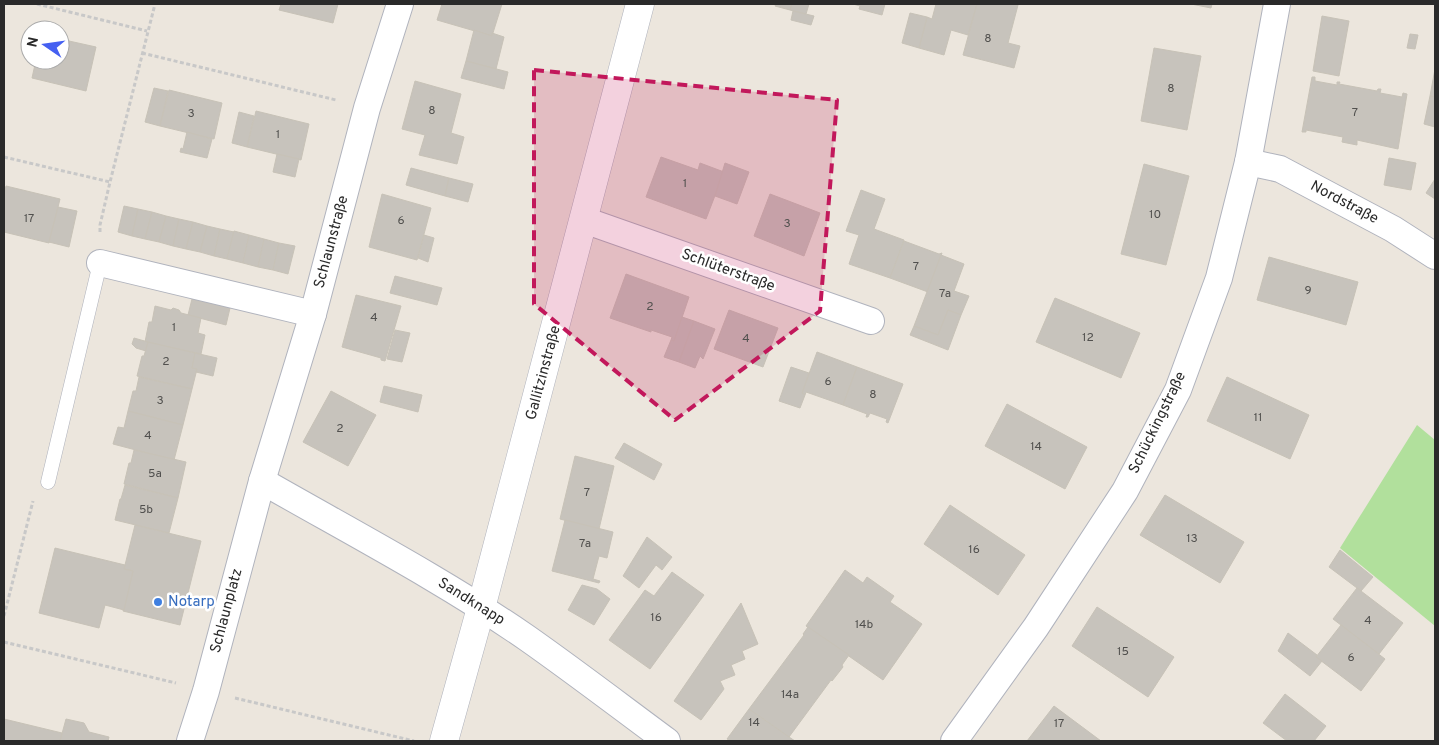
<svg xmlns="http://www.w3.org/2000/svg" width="1439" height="745" font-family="Overpass,sans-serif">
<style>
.green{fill:#b1e09c}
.building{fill:#c7c3bc;stroke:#c7c2b7}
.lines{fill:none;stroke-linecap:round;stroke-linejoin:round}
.lane-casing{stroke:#b0b3bd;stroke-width:15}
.street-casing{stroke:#b0b3bd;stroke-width:28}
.secondary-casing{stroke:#b0b3bd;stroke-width:29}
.path{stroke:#c8c8c8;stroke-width:3;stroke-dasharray:4 2.5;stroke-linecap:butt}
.lane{stroke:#fff;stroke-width:14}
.street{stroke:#fff;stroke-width:26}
.secondary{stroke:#fff;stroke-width:28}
.marked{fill:#c2185b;fill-opacity:0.2;stroke:#c2185b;stroke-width:4;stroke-dasharray:10 6;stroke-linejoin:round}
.shop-dot{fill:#3f7fe0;stroke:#fff;stroke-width:2}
.labels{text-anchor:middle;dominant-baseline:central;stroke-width:5;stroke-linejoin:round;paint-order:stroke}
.number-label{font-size:12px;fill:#51504e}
.street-label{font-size:15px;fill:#2a2a2a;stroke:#fff}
.shop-label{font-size:15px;fill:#366cbe;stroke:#fff;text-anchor:start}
</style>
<rect width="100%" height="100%" fill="#ece6dd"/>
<polygon class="green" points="1417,425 1435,440 1435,626 1340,548"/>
<g class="building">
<polygon points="281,4 338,4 333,23 279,10"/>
<polygon points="442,4 502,4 492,36 437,20"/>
<polygon points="776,4 792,4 790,10 775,6"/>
<polygon points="792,4 809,4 806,14 790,10"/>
<polygon points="853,4 885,4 882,15 859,9 860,6"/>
<polygon points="936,4 977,4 968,35 951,30 944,55 919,48 927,17 932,19"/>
<polygon points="977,4 1011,4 1018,5 1008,43 1020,46 1014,68 963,55"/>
<polygon points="1191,4 1212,4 1211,8"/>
<polygon points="793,11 814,16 811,25 791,20"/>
<polygon points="910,13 927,17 919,48 902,43"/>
<polygon points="1322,16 1349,21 1339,76 1313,71"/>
<polygon points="474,30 492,36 492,33 504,37 496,69 466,61"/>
<polygon points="1410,34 1418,35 1415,49 1407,48"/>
<polygon points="60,39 96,47 86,91 32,78 36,60 60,60"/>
<polygon points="1154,48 1201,56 1187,130 1141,121"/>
<polygon points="466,61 508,72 504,89 461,78"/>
<polygon points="1435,69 1435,97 1430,96"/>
<polygon points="1312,77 1315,77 1315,81 1337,85 1337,82 1340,82 1339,84 1377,91 1378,89 1381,89 1380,93 1402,97 1403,93 1407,94 1398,149 1357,140 1357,145 1342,142 1343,137 1306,130 1306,132 1302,132"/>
<polygon points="415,81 461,94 451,133 464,137 457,164 419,155 425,135 402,129"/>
<polygon points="154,88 168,91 160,126 145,122"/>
<polygon points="169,90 222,103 214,139 160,126"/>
<polygon points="1430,96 1435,97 1435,127 1424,124"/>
<polygon points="256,111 309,124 301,160 247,147"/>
<polygon points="239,112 254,116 247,147 232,143"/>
<polygon points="187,132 212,139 207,158 180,152 181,148 183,149"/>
<polygon points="277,154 299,159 295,177 273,172"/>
<polygon points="661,157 698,170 700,163 724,172 706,219 646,197"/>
<polygon points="1389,158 1416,163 1411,190 1384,185"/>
<polygon points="725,163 749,172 737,204 715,196"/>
<polygon points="1144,164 1189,176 1166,265 1121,254"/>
<polygon points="411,168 449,178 445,196 406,185"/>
<polygon points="449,178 473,184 468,202 445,196"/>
<polygon points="1435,179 1435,199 1426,193"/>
<polygon points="6,186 60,199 49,243 4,232 4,194"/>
<polygon points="861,190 885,199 874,229 904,240 890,278 849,264 859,235 846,231"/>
<polygon points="382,194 431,208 417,260 369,247"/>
<polygon points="770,194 820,213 804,256 754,236"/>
<polygon points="124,206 138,209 132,236 118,232"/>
<polygon points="58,207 77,211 69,247 49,242"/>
<polygon points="138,209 152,212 145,239 132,236"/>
<polygon points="152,212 166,216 159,242 145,239"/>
<polygon points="166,216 179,219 173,246 159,242"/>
<polygon points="179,219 193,222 186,249 173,246"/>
<polygon points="193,222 207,226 200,252 186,249"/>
<polygon points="207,226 220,229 214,256 200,252"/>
<polygon points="220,229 234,232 227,259 214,256"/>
<polygon points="234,231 249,235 243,263 227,259"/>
<polygon points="249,235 264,239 258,267 243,263"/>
<polygon points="424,235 434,238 428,262 418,258"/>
<polygon points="264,239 279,243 273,270 258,267"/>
<polygon points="904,241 939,254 942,253 928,292 890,278"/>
<polygon points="279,243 295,246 288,274 273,270"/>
<polygon points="941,255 964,264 954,291 969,296 961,315 948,310 938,335 914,326"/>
<polygon points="1269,257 1358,282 1346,325 1257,300"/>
<polygon points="626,274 689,297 674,341 671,340 672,337 651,330 651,332 610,318"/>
<polygon points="395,276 442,288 437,305 390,293"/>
<polygon points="356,295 401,306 385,361 381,360 381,358 342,347"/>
<polygon points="1055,298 1140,333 1121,378 1036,342"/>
<polygon points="192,299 230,308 226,325 188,315"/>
<polygon points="155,306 171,310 173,308 179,310 181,313 201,318 198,333 205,335 201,354 145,342 149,322 152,322"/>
<polygon points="729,310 778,328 763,367 714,349"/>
<polygon points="948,310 961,315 948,350 910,335 914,326 938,335"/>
<polygon points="682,317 694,321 679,362 664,357 671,340 674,341"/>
<polygon points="694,321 715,329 703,359 700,356 695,368 679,362"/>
<polygon points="395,330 410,333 402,362 387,359"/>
<polygon points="134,338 148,342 146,351 136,348 132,344"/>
<polygon points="148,342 195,353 192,368 197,369 192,389 137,376 142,356 144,356"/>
<polygon points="817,352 857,367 843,405 806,392 805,395 802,393"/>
<polygon points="195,353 217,358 213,376 196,372 197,369 192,368"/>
<polygon points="791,367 809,373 802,393 805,395 800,408 779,401"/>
<polygon points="857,367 903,384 888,423 886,422 887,419 870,413 868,417 866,417 867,414 843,405"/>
<polygon points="139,377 192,389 183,425 128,411 133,391 136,391"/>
<polygon points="1227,377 1309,415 1290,459 1207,421"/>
<polygon points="384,386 422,395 418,412 380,402"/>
<polygon points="331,391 376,415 348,466 303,442"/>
<polygon points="1007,404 1087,447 1065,489 985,446"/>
<polygon points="128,411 183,425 174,460 113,444 118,427 124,428"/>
<polygon points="624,443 662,464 654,480 615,458"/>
<polygon points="134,450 186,462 178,498 124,484 129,463 131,463"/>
<polygon points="575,456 614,466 599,529 560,519"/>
<polygon points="125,485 178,498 169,533 115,520 120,499 121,499"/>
<polygon points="1165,495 1244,542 1220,583 1140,535"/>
<polygon points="950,505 1025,555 998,595 924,544"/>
<polygon points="565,520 613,532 607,558 599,556 593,579 600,581 599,583 552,571"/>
<polygon points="135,525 201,541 180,625 123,611 133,571 124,569"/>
<polygon points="647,537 672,557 662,570 656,565 639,588 623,576"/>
<polygon points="55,548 125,565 124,569 133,571 124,610 105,605 99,628 39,613"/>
<polygon points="1340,550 1373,577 1361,591 1329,567"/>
<polygon points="845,570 863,583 867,577 894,596 890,602 922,624 883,680 806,626"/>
<polygon points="672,572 704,595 650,669 609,640 645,590 654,596"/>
<polygon points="582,585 597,589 610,599 594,625 568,610"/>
<polygon points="1357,588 1403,623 1379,654 1333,619"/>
<polygon points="741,603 758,644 742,651 745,659 731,665 735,675 720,681 724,689 701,720 674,701"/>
<polygon points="1097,607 1174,657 1148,697 1072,646"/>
<polygon points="1341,625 1385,659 1361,691 1316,657"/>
<polygon points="808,627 849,655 842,665 843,667 832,681 831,680 789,737 749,709 804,635 803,634"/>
<polygon points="1288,633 1317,655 1316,657 1322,661 1310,676 1278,651"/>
<polygon points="1285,694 1326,726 1314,741 1287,741 1263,723"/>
<polygon points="1054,706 1101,741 1027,741"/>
<polygon points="749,709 789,737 795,741 731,741 727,739"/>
<polygon points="4,719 62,733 60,741 4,741"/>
<polygon points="66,719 84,723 89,732 109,737 108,741 60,741"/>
</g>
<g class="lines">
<defs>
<polyline id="lane" points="48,482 100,263"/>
<g id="street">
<polyline points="1248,162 1280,169 1393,229 1435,256"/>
<polyline points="584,220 871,321"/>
<polyline points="100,263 313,314"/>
<path d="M262 481C351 532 443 580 527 638 574 671 621 707 667 741"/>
<polyline points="190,741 206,691 262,481 313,314 367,108 400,4"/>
<polyline points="954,741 1036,627 1125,491 1178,390 1219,278 1248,162 1277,4"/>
</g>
<polyline id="secondary" points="444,741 481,608 640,4"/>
</defs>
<use href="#lane" class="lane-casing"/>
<use href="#street" class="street-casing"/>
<use href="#secondary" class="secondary-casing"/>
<g class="path">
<polyline points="37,4 147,31"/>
<polyline points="142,53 336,100"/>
<polyline points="4,157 110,182"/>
<polyline points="100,232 100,225 110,182 155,4"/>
<polyline points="4,616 33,501"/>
<polyline points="4,642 176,683"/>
<polyline points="235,698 414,741"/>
</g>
<use href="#lane" class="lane"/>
<use href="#street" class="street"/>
<use href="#secondary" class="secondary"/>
</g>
<path class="marked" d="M534 70 837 100 820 311 675 420 534 304Z"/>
<circle class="shop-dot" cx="158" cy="602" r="5"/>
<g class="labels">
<g class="number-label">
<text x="988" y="39">8</text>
<text x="1171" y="89">8</text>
<text x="432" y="111">8</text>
<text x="1355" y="113">7</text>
<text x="191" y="114">3</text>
<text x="278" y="135">1</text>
<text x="685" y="184">1</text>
<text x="1155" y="215">10</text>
<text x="29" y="219">17</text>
<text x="401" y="221">6</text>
<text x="787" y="224">3</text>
<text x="916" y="267">7</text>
<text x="1308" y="291">9</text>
<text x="945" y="294">7a</text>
<text x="650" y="307">2</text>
<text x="374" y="318">4</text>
<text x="174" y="328">1</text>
<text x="1088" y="338">12</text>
<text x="746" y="339">4</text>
<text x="166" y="362">2</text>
<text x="828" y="382">6</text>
<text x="873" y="395">8</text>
<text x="160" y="401">3</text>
<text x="1258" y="418">11</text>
<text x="340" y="429">2</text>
<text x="148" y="436">4</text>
<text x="1036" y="447">14</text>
<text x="155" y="474">5a</text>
<text x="587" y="493">7</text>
<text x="146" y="510">5b</text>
<text x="1192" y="539">13</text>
<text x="585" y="544">7a</text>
<text x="974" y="550">16</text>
<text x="656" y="618">16</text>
<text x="1368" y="621">4</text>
<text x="864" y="625">14b</text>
<text x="1123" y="652">15</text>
<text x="1351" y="658">6</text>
<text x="790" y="695">14a</text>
<text x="754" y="723">14</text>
<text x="1059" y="724">17</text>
</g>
<g class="street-label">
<text transform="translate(1344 203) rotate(28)">Nordstraße</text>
<text transform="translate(332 242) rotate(-75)">Schlaunstraße</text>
<text transform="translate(728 271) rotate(20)">Schlüterstraße</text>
<text transform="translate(544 373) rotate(-75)">Gallitzinstraße</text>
<text transform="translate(1158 423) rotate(-64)">Schückingstraße</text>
<text transform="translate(471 602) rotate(32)">Sandknapp</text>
<text transform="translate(227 611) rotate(-75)">Schlaunplatz</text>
</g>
<g class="shop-label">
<text x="168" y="602">Notarp</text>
</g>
</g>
<rect width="1439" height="745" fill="none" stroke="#2a2a2a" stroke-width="10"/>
<g transform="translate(45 45) rotate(283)"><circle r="24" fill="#ffffff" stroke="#aaaaaa"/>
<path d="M0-4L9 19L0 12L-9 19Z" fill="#4560f1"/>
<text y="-8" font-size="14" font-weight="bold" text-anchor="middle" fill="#2a2a2a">N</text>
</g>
</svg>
